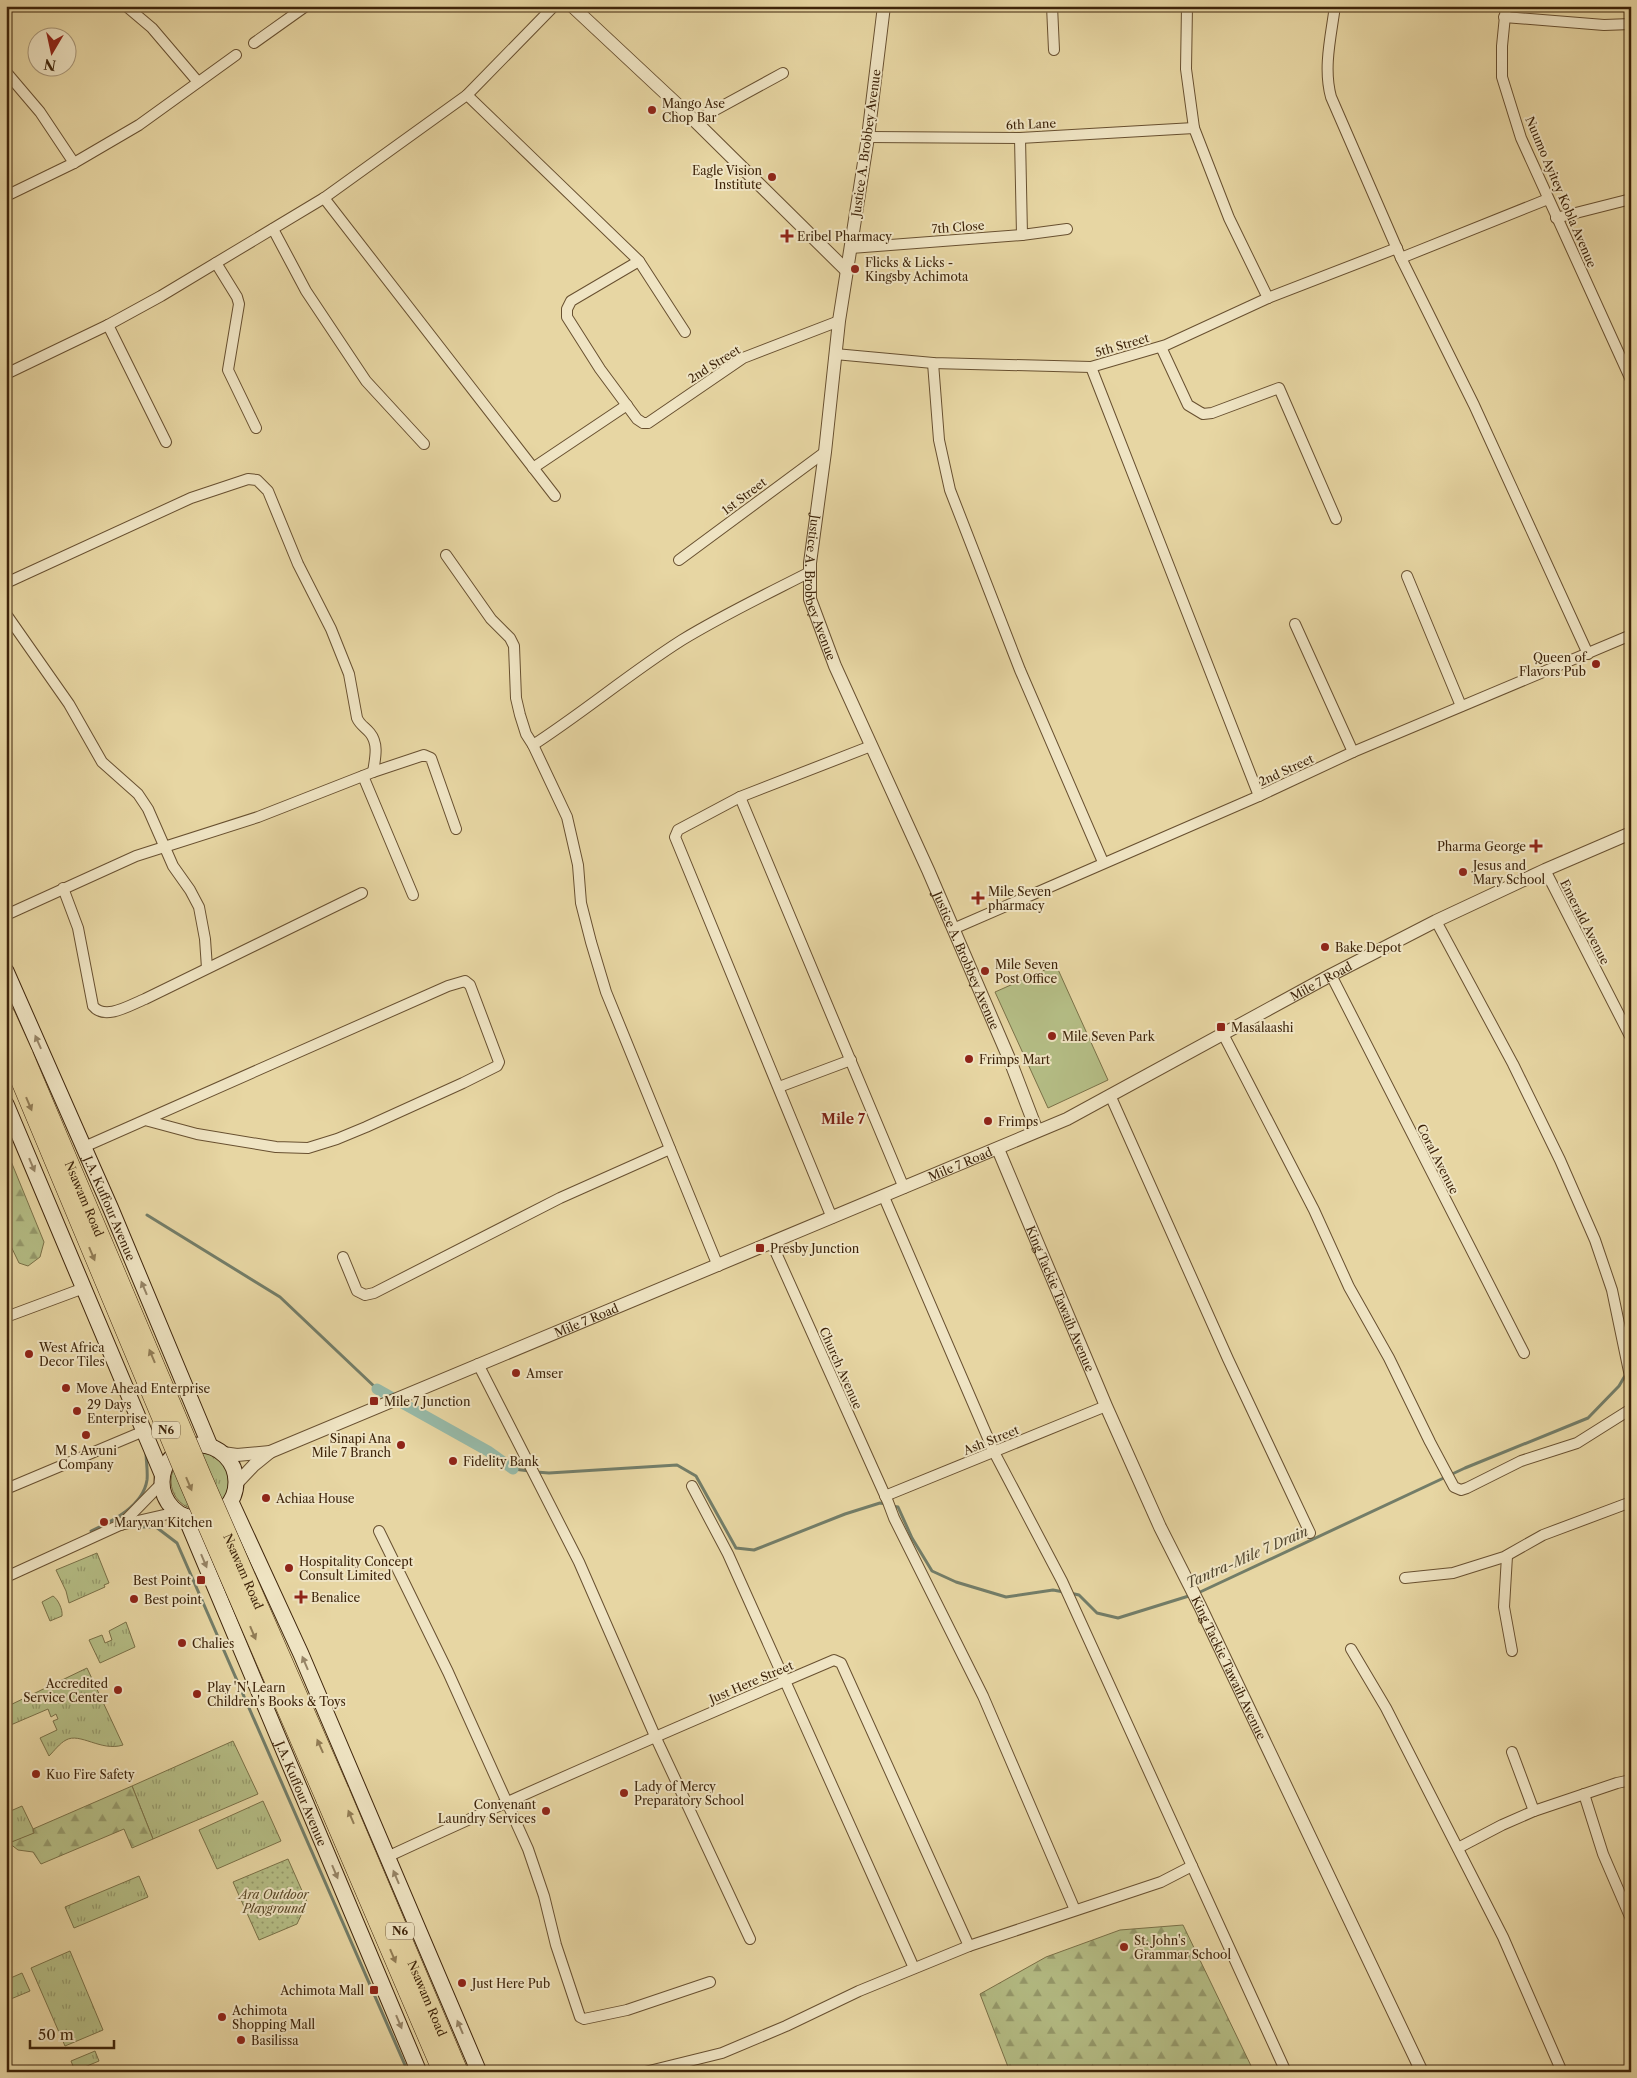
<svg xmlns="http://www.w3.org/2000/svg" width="1637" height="2078" font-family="'Libre Caslon Text',serif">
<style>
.grass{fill:url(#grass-tufts);stroke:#7a7148}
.forest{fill:url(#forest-firs);stroke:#7a7148}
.park{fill:url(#park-dots);stroke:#7a7148}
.garden{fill:#b5be86;stroke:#7a7148}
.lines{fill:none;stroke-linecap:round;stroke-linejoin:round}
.stream{stroke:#737d68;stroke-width:3}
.canal{stroke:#97b9a7;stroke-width:11}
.minor-casing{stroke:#685030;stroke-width:12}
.tertiary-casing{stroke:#685030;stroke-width:14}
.secondary-casing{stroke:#3e240a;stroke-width:17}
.trunk-casing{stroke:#3e240a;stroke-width:19}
.minor{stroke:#efe4c3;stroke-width:10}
.tertiary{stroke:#efe4c3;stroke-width:12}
.secondary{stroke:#efe4c3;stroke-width:15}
.trunk{stroke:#e7d6a3;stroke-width:18}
.trunk-bridge-casing{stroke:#3e240a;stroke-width:19;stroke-linecap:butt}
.trunk-bridge{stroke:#e7d6a3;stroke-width:18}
.oneway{fill:#968466}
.oneway2{fill:#927d56}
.poi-dot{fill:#8f2418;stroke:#efe4c3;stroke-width:2}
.labels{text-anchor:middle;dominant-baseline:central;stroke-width:4;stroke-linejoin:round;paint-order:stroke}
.shield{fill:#efe4c3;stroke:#735e42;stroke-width:1}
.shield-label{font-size:11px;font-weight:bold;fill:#3e240a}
.poi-label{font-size:12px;fill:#3e240a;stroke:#efe4c3;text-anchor:start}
.street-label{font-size:12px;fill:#3e240a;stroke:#efe4c3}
.park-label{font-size:12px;font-style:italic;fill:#5c4a29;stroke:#efe4c3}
.neighbourhood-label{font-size:14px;font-weight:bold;fill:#7a1f14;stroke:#efe4c3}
.water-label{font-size:14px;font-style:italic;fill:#544931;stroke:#efe4c3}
</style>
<defs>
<pattern id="grass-tufts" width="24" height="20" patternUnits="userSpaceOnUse" patternTransform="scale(1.25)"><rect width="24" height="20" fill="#b5be86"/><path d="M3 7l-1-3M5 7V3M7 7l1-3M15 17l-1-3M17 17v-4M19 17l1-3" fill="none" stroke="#959a6c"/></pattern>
<pattern id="forest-firs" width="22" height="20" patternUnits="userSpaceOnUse" patternTransform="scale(1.25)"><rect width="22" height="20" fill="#b5be86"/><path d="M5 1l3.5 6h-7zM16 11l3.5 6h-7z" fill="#959a6c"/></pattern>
<pattern id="park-dots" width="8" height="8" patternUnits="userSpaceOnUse" patternTransform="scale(1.25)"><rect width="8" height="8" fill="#b5be86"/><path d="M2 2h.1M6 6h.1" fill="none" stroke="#959a6c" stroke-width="1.8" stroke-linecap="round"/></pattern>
</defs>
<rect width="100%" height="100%" fill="#e7d6a3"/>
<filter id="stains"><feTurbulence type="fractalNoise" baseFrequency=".004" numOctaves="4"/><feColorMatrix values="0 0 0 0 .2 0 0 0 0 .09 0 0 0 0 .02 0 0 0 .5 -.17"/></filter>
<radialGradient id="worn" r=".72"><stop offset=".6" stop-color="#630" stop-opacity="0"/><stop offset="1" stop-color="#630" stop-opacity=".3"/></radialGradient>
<g class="grass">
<circle cx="200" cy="1481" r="29"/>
<polygon points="97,1553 109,1583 104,1585 105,1587 69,1603 66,1591 56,1570"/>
<path d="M53 1596C58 1599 63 1610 62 1616L50 1621 42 1602Z"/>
<polygon points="126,1622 135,1647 100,1663 89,1640 102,1635 105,1643 112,1640 109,1631"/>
<path d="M87 1668 123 1745C101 1752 80 1732 66 1740 60 1743 54 1751 49 1756L40 1738 57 1730 53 1721 58 1719 56 1714 51 1717 48 1709 6 1727V1707Z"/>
<polygon points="233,1741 258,1794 153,1839 132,1786"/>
<polygon points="263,1801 281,1841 217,1869 199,1830"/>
<polygon points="22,1806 35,1833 6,1845 6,1813"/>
<polygon points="139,1876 148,1897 74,1928 65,1907"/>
<polygon points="70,1951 103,2030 65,2046 31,1968"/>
<polygon points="22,1973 30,1991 6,2001 6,1980"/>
<polygon points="95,2051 99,2061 75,2071 71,2061"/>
</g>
<g class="forest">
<polygon points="6,1149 44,1242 40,1257 28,1266 19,1263 6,1236"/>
<polygon points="132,1786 153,1839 132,1848 124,1829 41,1864 33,1852 18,1850 9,1843 34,1833 33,1829"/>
<polygon points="1183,1925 1254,2072 1010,2072 980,1994 1046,1957 1120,1930"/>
</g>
<polygon class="park" points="288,1859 307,1902 297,1924 259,1940 233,1882"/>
<polygon class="garden" points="1056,965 1108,1080 1048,1108 995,992"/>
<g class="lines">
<g class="stream">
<polyline points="147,1215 280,1297 377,1389"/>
<polyline points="513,1469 530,1471"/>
<polyline points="536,1472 549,1473 677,1465 696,1476 736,1548 754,1550 845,1514 880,1503 886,1504"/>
<polyline points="892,1506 898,1507 912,1538 932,1571 956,1582 1006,1597 1053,1590 1064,1592"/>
<polyline points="143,1527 156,1527 177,1543 408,2072"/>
<path d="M91 1531C113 1521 143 1506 147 1480 148 1471 146 1461 146 1452"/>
<polyline points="1070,1593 1079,1595 1097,1613 1118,1618 1192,1595"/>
<polyline points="1198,1593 1465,1468 1588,1418 1619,1386 1626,1374"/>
</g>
<polyline class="canal" points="377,1389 488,1451 513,1469"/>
<defs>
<g id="minor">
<polyline points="126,6 152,28 198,82"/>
<polyline points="1052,6 1054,50"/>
<polyline points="1187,6 1186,69 1194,128 1229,218 1268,298"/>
<path d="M1335 6C1331 36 1323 68 1331 97L1401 258 1474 405 1588 654"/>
<polyline points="1506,6 1502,46 1502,77 1521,138 1631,380"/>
<polyline points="1504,17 1604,25 1631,24"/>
<polyline points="254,43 306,6"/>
<polyline points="6,72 40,112 74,163"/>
<polyline points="467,95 639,261 685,332"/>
<polyline points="695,121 783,73"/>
<polyline points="868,137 1020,138 1194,128"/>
<polyline points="1020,138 1022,235"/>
<polyline points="6,196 74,163 139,125 236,55"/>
<polyline points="324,198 555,496"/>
<polyline points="1556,218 1631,199"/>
<polyline points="273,229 306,291 366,381 424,444"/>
<polyline points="851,248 1022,235 1067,229"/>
<polyline points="1401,258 1548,199"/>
<polyline points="639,261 571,301 567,309 567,317 600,369 637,419 643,423 648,423 743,358 839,321"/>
<polyline points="216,263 237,297 239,304 228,370 256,428"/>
<polyline points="108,325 166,442"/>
<polyline points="1161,347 1188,405 1203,414 1212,413 1279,388 1336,519"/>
<polyline points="835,354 933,363 1091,367 1166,345 1268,298 1397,248"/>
<polyline points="933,363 939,440 950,490 1020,670 1103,862"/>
<polyline points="1091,367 1259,796"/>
<polyline points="6,374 108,325 161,296 324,198 467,95 554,6"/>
<polyline points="533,468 627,405"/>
<polyline points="446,555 491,619 510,638 514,646 516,698 520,715 526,734 533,745 567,817 578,865 581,903 591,942 606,992 718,1266"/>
<polyline points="679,560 825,452"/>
<polyline points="1407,576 1461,706"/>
<path d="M6 583 191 498 248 479 257 480 268 491 298 564 331 629 349 674 357 718C360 725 365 727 370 733 379 744 375 759 373 772"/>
<polyline points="6,614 69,704 102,762 138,794 148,809 173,866 190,890 199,907 205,939 207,968"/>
<polyline points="1295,624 1353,752"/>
<path d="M533 745C584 712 630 673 682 640 723 615 767 594 810 572"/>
<polyline points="363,776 413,895"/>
<polyline points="740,797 904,1188"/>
<polyline points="1545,870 1631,1038"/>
<path d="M63 888 78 928 93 1006C105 1021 130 1005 145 999L362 893"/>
<polyline points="6,915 136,856 258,817 373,772 424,755 431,758 456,829"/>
<polyline points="1436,921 1513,1064 1560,1160 1595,1240 1612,1290 1631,1381"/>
<polyline points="953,929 1259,796 1353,752 1631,635"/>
<polyline points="1331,975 1524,1353"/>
<polyline points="1223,1034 1314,1210 1349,1287 1389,1358 1430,1442 1454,1487 1461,1490 1467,1488 1521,1461 1577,1443 1631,1409"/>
<polyline points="779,1087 851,1060"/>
<polyline points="1110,1095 1228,1359 1310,1533"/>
<polyline points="84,1147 448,986 465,981 470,985 499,1062 497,1066 463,1083 366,1127 337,1139 308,1148 276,1147 197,1134 145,1120"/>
<polyline points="884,1197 994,1452 1062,1581 1286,2072"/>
<polyline points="832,1218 675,837 678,830 740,797 871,746"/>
<polyline points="772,1244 888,1502 894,1518 983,1696 1075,1910"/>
<polyline points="343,1257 357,1291 365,1295 374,1293 560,1198 670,1149"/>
<polyline points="6,1317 84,1288"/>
<polyline points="478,1364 579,1562 655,1736 750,1939"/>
<polyline points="692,1486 728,1554 914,1968"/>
<polyline points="6,1489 144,1431"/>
<polyline points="885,1496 1106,1406"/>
<polyline points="121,1525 161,1484"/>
<polyline points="379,1531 448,1672 528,1849 544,1896 556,1945 580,2017 584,2019 627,2010 710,1982"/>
<polyline points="1507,1556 1504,1607 1512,1651"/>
<polyline points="6,1577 120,1525 177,1512"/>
<polyline points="1405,1578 1453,1573 1504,1557 1543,1535 1631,1502"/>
<polyline points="1351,1649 1386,1708 1503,1937 1562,2072"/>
<polyline points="1512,1752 1534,1811"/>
<polyline points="1584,1794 1603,1854 1631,1919"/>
<polyline points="1458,1848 1502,1825 1534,1811 1617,1783 1631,1780"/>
<path d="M387 1857C535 1788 684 1724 834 1660L841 1663 969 1946"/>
<polyline points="645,2072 722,2053 786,2026 859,1991 969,1946 1161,1882 1192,1866"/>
</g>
<g id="tertiary">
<polyline points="572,6 695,121 846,270"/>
<path id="s1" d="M884 6 868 137 839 321 825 452 810 563V599L835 666 928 870 1011 1063 1037 1131"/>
<path id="s2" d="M998 1149 1106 1406 1160 1527 1200 1606 1422 2072"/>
<path id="s3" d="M223 1453 237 1455 270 1452 1067 1119 1331 975 1436 921 1545 870 1631 833"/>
<polyline points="237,1483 254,1465 270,1452"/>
</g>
<g id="secondary">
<path id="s4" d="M6 971 111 1209 210 1446"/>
<polyline points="6,1104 162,1474"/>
<circle cx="199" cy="1482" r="37"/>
<polyline points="231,1502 301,1654 479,2072"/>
<path id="s5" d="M185 1516 419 2072"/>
</g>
<g id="trunk">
<polyline points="6,1015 24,1055"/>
<path id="s6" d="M340 1791 459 2072"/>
<polyline points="325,1799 442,2072"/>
</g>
</defs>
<use href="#minor" class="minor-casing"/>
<use href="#tertiary" class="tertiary-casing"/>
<use href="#secondary" class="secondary-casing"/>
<use href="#trunk" class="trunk-casing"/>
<use href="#minor" class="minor"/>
<use href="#tertiary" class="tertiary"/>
<use href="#secondary" class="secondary"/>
<use href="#trunk" class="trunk"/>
<defs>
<g id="trunk-bridge">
<path id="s7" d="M24 1055 203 1478 340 1791"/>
<polyline points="11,1059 188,1482 325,1799"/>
</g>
</defs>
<use href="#trunk-bridge" class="trunk-bridge-casing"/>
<use href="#trunk-bridge" class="trunk-bridge"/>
</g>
<defs><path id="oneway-solid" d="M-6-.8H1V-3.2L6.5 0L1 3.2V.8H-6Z" transform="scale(1.25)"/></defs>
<g class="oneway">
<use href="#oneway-solid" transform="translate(38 1042) rotate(-114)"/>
<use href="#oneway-solid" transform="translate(32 1165) rotate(67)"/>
<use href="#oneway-solid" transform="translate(144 1288) rotate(-113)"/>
<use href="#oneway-solid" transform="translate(204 1561) rotate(67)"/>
<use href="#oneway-solid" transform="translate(305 1663) rotate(-113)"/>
<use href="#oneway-solid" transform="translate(335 1872) rotate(67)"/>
<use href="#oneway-solid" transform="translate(396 1877) rotate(-113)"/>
<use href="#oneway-solid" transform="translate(399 2022) rotate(67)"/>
<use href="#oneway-solid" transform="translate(460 2027) rotate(-113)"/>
</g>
<g class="oneway2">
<use href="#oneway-solid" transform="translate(29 1104) rotate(67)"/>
<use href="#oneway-solid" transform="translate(92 1254) rotate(67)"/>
<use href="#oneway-solid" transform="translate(152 1356) rotate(-113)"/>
<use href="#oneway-solid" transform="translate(189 1484) rotate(67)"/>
<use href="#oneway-solid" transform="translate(253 1633) rotate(67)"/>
<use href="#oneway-solid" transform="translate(320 1746) rotate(-114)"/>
<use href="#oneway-solid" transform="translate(351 1817) rotate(-113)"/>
<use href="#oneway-solid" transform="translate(393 1956) rotate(67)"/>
</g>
<g class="poi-dot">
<circle cx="652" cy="110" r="5"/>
<circle cx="772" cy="177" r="5"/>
<path d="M784.5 228.5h5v5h5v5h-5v5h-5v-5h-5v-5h5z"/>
<circle cx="855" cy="269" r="5"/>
<circle cx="1596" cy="664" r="5"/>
<path d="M1533.5 838.5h5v5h5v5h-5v5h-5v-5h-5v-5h5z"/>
<circle cx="1463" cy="872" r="5"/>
<path d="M975.5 890.5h5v5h5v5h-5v5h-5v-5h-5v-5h5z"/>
<circle cx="1325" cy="947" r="5"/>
<circle cx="985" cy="971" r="5"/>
<rect x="1216" y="1022" width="10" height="10" rx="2.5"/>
<circle cx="1052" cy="1036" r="5"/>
<circle cx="969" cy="1059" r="5"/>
<circle cx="988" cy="1121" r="5"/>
<rect x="755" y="1243" width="10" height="10" rx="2.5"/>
<circle cx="29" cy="1354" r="5"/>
<circle cx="516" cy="1373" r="5"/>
<circle cx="66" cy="1388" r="5"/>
<rect x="369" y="1396" width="10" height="10" rx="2.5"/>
<circle cx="77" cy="1411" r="5"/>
<circle cx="86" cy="1435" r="5"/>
<circle cx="401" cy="1445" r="5"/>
<circle cx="453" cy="1461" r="5"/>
<circle cx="266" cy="1498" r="5"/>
<circle cx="104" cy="1522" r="5"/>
<circle cx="289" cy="1568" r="5"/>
<rect x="196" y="1575" width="10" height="10" rx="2.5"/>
<path d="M298.5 1589.5h5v5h5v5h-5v5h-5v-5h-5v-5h5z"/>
<circle cx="134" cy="1599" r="5"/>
<circle cx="182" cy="1643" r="5"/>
<circle cx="118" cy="1690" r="5"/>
<circle cx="197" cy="1694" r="5"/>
<circle cx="36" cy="1774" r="5"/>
<circle cx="624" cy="1793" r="5"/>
<circle cx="546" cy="1811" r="5"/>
<circle cx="1124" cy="1947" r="5"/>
<circle cx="462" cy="1983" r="5"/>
<rect x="369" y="1985" width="10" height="10" rx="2.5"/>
<circle cx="222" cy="2017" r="5"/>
<circle cx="241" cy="2040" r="5"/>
</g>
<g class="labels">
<g class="shield">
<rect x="152" y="1421.5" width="28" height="17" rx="4"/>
<rect x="386" y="1922.5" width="28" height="17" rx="4"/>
</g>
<g class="shield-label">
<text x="166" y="1430">N6</text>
<text x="400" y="1931">N6</text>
</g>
<g class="poi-label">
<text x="662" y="103">Mango Ase<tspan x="662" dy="14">Chop Bar</tspan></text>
<text x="762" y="170" text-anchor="end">Eagle Vision<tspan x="762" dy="14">Institute</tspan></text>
<text x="797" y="236">Eribel Pharmacy</text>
<text x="865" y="262">Flicks &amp; Licks -<tspan x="865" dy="14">Kingsby Achimota</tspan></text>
<text x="1586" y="657" text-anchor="end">Queen of<tspan x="1586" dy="14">Flavors Pub</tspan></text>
<text x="1526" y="846" text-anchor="end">Pharma George</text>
<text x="1473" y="865">Jesus and<tspan x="1473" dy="14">Mary School</tspan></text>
<text x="988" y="891">Mile Seven<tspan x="988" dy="14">pharmacy</tspan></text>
<text x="1335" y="947">Bake Depot</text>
<text x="995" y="964">Mile Seven<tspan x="995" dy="14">Post Office</tspan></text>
<text x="1231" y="1027">Masalaashi</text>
<text x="1062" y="1036">Mile Seven Park</text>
<text x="979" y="1059">Frimps Mart</text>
<text x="998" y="1121">Frimps</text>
<text x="770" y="1248">Presby Junction</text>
<text x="39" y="1347">West Africa<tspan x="39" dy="14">Decor Tiles</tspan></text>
<text x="526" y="1373">Amser</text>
<text x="76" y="1388">Move Ahead Enterprise</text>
<text x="384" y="1401">Mile 7 Junction</text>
<text x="87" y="1404">29 Days<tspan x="87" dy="14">Enterprise</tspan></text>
<text x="391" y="1438" text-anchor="end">Sinapi Ana<tspan x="391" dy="14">Mile 7 Branch</tspan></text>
<text x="86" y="1450" text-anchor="middle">M S Awuni<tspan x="86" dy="14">Company</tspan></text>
<text x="463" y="1461">Fidelity Bank</text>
<text x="276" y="1498">Achiaa House</text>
<text x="114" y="1522">Maryvan Kitchen</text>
<text x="299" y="1561">Hospitality Concept<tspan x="299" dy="14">Consult Limited</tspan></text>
<text x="191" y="1580" text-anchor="end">Best Point</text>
<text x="311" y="1597">Benalice</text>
<text x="144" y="1599">Best point</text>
<text x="192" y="1643">Chalies</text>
<text x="108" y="1683" text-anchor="end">Accredited<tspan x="108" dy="14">Service Center</tspan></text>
<text x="207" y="1687">Play 'N' Learn<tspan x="207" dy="14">Children's Books &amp; Toys</tspan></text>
<text x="46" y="1774">Kuo Fire Safety</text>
<text x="634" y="1786">Lady of Mercy<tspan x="634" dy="14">Preparatory School</tspan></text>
<text x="536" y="1804" text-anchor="end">Convenant<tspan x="536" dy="14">Laundry Services</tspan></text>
<text x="1134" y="1940">St. John's<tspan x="1134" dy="14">Grammar School</tspan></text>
<text x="472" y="1983">Just Here Pub</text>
<text x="364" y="1990" text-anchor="end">Achimota Mall</text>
<text x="232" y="2010">Achimota<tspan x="232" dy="14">Shopping Mall</tspan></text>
<text x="251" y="2040">Basilissa</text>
</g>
<g class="street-label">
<text transform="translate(1031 124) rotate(-2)">6th Lane</text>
<text transform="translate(866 143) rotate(-82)">Justice A. Brobbey Avenue</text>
<text transform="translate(1561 192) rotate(67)">Nuumo Ayitey Kobla Avenue</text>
<text transform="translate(958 227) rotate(-4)">7th Close</text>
<text transform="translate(1122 345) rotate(-16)">5th Street</text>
<text transform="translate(714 364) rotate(-32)">2nd Street</text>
<text transform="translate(744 496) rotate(-37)">1st Street</text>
<text stroke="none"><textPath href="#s1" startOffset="588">Justice A. Brobbey Avenue</textPath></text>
<text transform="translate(1286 770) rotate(-25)">2nd Street</text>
<text transform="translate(1585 922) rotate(63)">Emerald Avenue</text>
<text stroke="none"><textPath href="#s1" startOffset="992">Justice A. Brobbey Avenue</textPath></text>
<text stroke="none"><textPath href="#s3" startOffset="1200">Mile 7 Road</textPath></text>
<text transform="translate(1438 1159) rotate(63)">Coral Avenue</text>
<text stroke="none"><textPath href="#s3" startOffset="795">Mile 7 Road</textPath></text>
<text stroke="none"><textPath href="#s7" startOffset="156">Nsawam Road</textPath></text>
<text stroke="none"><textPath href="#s4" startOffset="259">J.A. Kuffour Avenue</textPath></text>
<text stroke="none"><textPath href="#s2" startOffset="162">King Tackie Tawaih Avenue</textPath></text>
<text stroke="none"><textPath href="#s3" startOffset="390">Mile 7 Road</textPath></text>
<text transform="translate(841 1368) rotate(66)">Church Avenue</text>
<text transform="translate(991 1440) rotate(-22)">Ash Street</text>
<text stroke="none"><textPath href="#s7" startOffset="561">Nsawam Road</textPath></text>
<text stroke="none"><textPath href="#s2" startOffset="568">King Tackie Tawaih Avenue</textPath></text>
<text transform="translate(751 1682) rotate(-23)">Just Here Street</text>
<text stroke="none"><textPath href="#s5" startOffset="301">J.A. Kuffour Avenue</textPath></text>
<text stroke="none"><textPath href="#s6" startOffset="225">Nsawam Road</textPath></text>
</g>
<g class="park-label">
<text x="274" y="1894">Ara Outdoor<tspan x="274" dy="14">Playground</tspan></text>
</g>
<g class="neighbourhood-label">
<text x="843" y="1119">Mile 7</text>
</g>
<g class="water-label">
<text transform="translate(1247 1557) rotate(-24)">Tantra-Mile 7 Drain</text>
</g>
</g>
<rect width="1637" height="2078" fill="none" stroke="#e7d6a3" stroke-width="25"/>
<rect x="8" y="8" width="1622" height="2063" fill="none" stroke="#3e240a" stroke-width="2.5"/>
<rect x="12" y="12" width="1612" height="2053" fill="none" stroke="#3e240a"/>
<g transform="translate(52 52) rotate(189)"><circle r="24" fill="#efe4c3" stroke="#a89779"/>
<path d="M0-4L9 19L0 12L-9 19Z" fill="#8f2418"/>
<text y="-8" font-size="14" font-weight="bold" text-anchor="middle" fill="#3e240a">N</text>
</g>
<path d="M30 2040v8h84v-8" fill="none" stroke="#3e240a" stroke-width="2.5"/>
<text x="38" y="2040" font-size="15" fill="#3e240a" stroke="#efe4c3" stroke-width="4" paint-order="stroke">50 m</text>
<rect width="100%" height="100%" filter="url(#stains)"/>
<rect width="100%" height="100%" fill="url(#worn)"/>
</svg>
